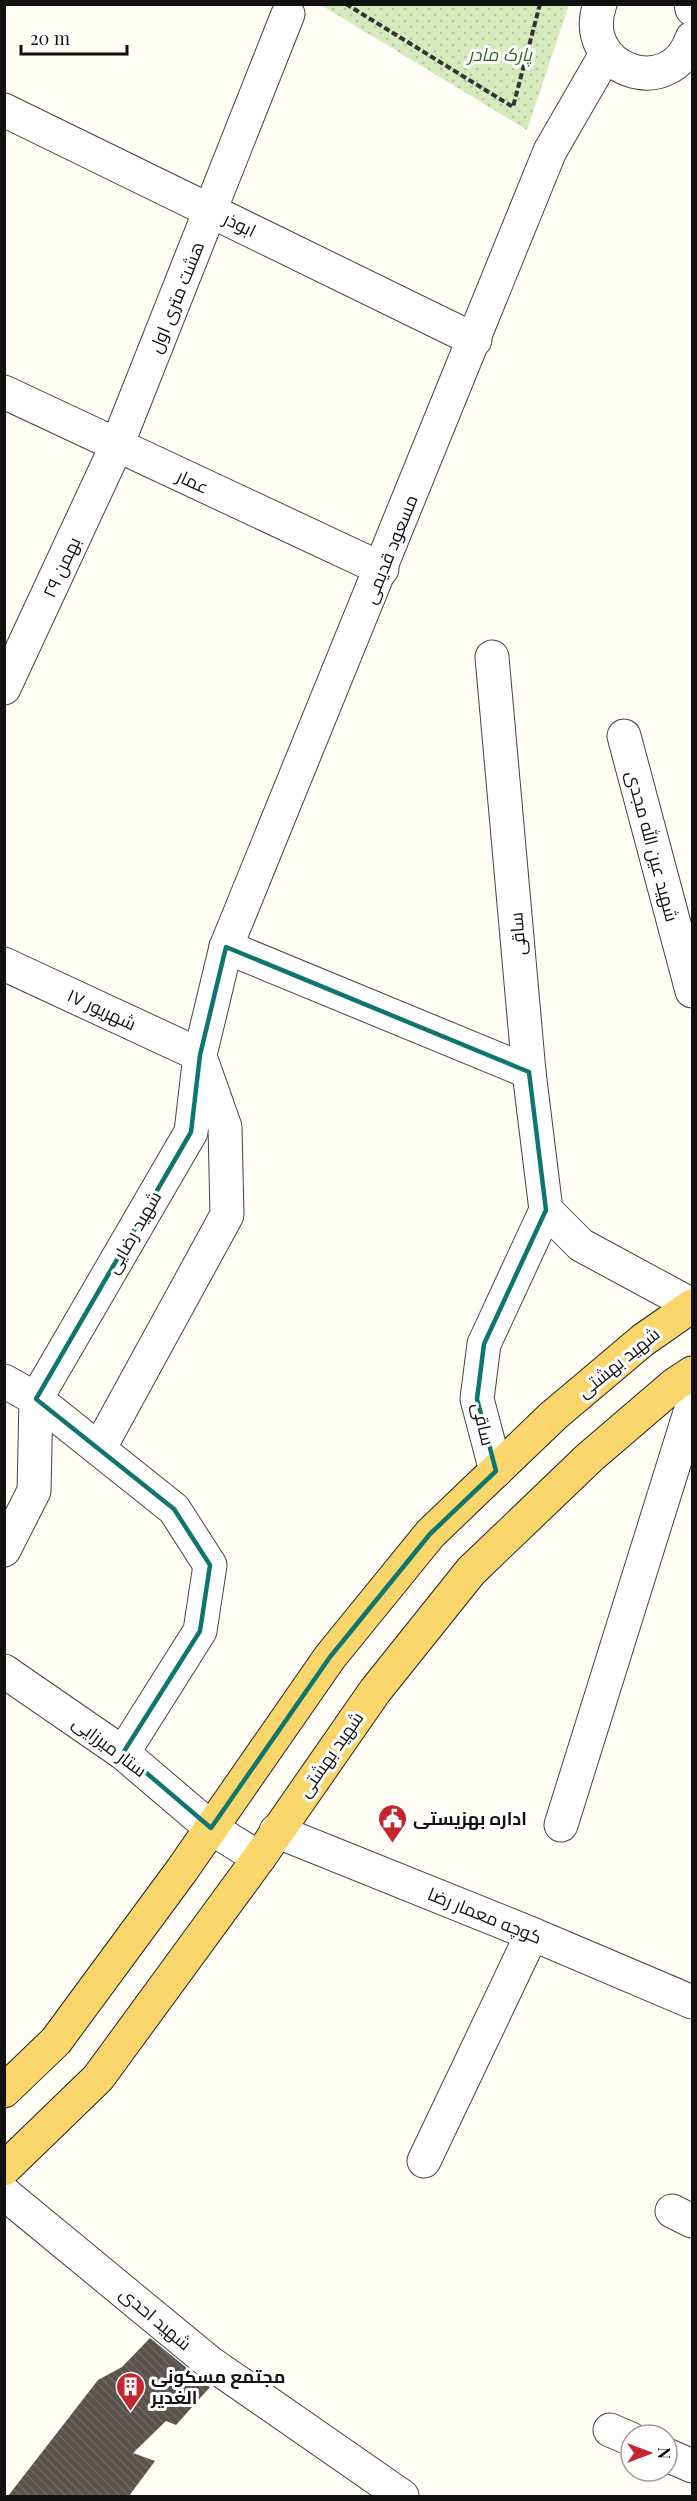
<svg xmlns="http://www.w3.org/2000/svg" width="697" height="2501" font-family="'Playfair Display',Cairo,serif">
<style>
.park{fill:url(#park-dots)}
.building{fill:url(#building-back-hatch)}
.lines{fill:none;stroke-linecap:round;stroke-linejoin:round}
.minor-casing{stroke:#444;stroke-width:35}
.major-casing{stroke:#222;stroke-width:35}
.path{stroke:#333;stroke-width:4;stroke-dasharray:6 3;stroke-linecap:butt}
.minor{stroke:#fff;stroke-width:33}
.major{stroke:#f9d66b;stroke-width:33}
.marked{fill:none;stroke:#0f766e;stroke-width:4.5;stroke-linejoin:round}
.labels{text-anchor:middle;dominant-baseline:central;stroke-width:6;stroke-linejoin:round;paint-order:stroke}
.park-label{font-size:18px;font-style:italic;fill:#2f6b1f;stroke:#fff}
.street-label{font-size:18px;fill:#111;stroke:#fff}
.poi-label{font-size:18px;font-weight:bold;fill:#111;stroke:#fff;text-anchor:start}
</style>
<defs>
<pattern id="park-dots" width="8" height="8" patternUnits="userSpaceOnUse" patternTransform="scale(1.5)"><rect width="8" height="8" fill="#d5ebbd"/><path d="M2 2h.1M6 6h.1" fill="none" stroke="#b6c8a1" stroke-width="1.8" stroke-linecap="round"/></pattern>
<pattern id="building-back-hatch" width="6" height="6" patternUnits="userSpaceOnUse" patternTransform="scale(1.5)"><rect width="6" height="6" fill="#5a524d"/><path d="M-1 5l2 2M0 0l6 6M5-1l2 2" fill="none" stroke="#6d6662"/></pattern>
</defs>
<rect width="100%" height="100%" fill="#fffdf5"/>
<polygon class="park" points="321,5 569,5 527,130"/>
<polygon class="building" points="150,2338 210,2387 176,2425 166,2421 133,2453 155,2461 129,2496 8,2496 98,2380 122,2367"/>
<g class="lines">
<defs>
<g id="minor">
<path d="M600 4C577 69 670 103 692 38"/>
<polyline points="691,4 692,9"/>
<polyline points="4,110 475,340"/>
<polyline points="4,392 382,569"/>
<polyline points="492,657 529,1072 546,1210 581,1245 692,1305"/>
<polyline points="4,688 117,445 288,14"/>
<polyline points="624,736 692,991"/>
<polyline points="226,947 529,1072"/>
<polyline points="4,964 200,1055"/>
<polyline points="4,1381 36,1399 174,1509 210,1565 200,1631 123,1753"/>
<polyline points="99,1449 227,1215 225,1127 202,1062"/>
<polyline points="496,1471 477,1399 484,1344 546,1210"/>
<polyline points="4,1550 34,1491 36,1399 191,1132 200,1055 226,947 550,151 606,54"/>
<polyline points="4,1671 123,1753 211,1828 259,1858"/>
<polyline points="561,1825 692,1406"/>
<polyline points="276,1831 532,1934 692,2002"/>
<polyline points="424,2161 532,1934"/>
<polyline points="4,2193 209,2362 402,2496"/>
<polyline points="672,2211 692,2221"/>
<polyline points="610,2430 631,2439"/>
<polyline points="667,2455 692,2466"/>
</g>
<g id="major">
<polyline points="4,2091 56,2041 182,1870 330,1657 430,1534 553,1416 643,1340 692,1306"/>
<polyline points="4,2169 98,2078 259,1858 375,1691 471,1571 590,1457 674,1385 692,1373"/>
</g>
</defs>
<use href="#minor" class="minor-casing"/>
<use href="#major" class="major-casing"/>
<polyline class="path" points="346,4 513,107 540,4"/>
<use href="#minor" class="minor"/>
<use href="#major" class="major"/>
</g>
<path class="marked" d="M226 947 529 1072 546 1210 484 1344 477 1399 496 1471 430 1534 330 1657 211 1828 123 1753 200 1631 210 1565 174 1509 36 1399 191 1132 200 1055Z"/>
<defs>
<symbol id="civic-pin" viewBox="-11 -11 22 30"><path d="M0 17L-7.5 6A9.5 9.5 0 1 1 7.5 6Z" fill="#c4262e" stroke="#fff"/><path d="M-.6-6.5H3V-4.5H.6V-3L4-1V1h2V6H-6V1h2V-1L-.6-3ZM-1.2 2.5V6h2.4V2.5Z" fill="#fff"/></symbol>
<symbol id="building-pin" viewBox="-11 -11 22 30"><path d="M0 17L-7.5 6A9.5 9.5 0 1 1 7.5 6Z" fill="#c4262e" stroke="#fff"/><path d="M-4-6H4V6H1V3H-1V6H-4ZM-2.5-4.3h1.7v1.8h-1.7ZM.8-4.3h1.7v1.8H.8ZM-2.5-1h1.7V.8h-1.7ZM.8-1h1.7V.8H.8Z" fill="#fff"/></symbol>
</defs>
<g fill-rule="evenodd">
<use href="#civic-pin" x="376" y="1802" width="33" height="45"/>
<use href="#building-pin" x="114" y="2370" width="33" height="45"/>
</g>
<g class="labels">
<g class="park-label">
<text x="500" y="54">پارک‌ مادر</text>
</g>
<g class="street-label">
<text transform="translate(240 224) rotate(26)">ابوذر</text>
<text transform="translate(176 297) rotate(-68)">هشت متری اول</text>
<text transform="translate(193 481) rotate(25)">عمار</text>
<text transform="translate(390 549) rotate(-68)">مسعود قدیمی</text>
<text transform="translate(61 567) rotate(-65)">۲۹ بهمن</text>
<text transform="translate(653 846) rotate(75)">شهید عین الله مجدی</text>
<text transform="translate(517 934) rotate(-95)">ساقی</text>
<text transform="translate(102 1009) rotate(25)">۱۷ شهریور</text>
<text transform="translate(133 1232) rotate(-60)">شهید رضایی</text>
<text transform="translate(618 1362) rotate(-39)">شهید بهشتی</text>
<text transform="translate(484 1424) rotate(77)">ساقی</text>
<text transform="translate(110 1746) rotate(37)">ستار میرزایی</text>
<text transform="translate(330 1754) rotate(-55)">شهید بهشتی</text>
<text transform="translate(485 1915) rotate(22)">کوچه معمار رضا</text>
<text transform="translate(156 2318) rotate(40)">شهید احدی</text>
</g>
<g class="poi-label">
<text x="413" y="1818">اداره بهزیستی</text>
<text x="151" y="2376">مجتمع مسکونی<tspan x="151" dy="21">الغدیر</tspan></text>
</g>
</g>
<rect width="697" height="2501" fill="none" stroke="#111111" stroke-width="12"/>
<g transform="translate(649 2453) rotate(90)"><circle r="28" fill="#ffffff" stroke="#a0a0a0" stroke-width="1.5"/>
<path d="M0-4.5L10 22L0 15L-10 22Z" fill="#c4262e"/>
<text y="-9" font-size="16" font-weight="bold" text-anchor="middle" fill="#111111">N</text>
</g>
<path d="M21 45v9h106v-9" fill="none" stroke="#111111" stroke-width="3"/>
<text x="30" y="45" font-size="18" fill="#111111" stroke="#ffffff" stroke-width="4.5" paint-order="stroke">20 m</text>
</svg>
